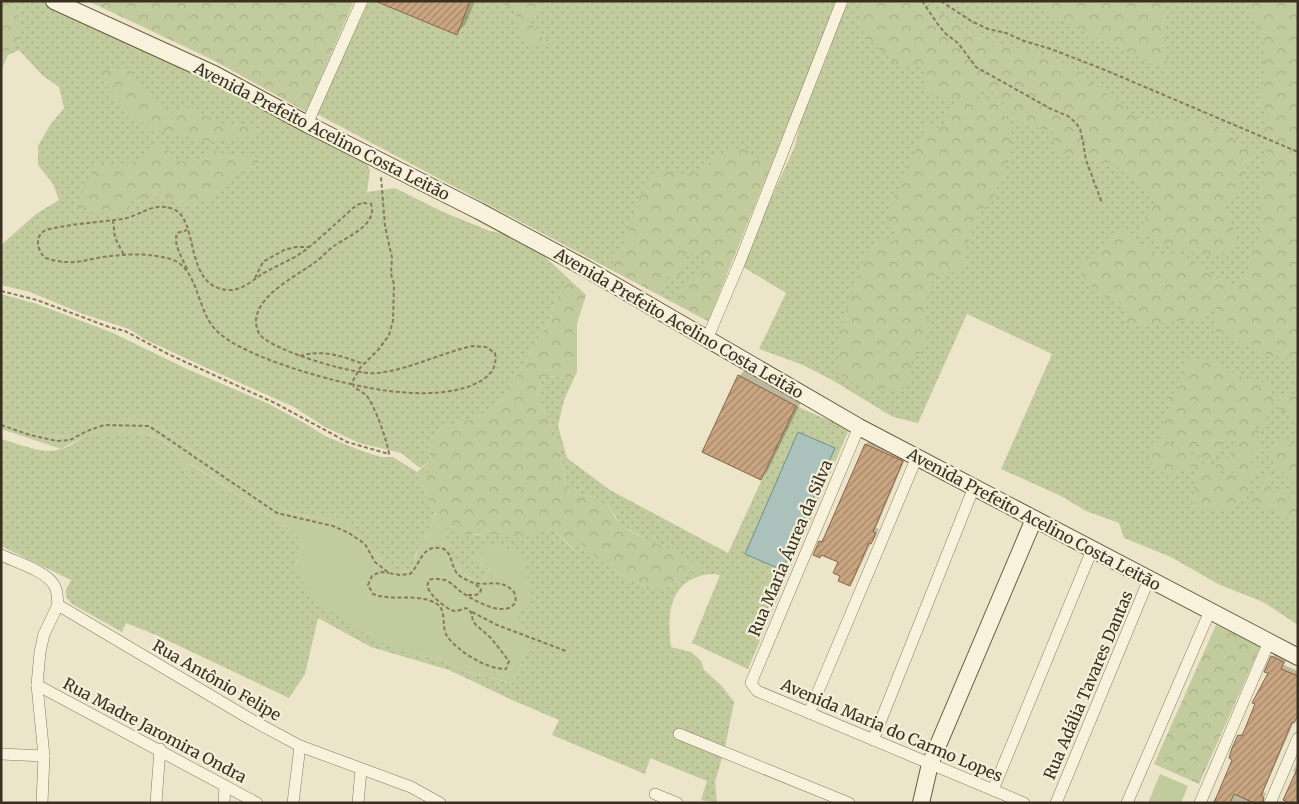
<svg xmlns="http://www.w3.org/2000/svg" width="1299" height="804" font-family="Merriweather,serif">
<style>
.grass{fill:url(#grass-dots)}
.forest{fill:url(#forest-crowns)}
.garden{fill:#c2cb9d}
.water{fill:#aac1bc;stroke:#70908b}
.shadow{fill:#0003}
.building{fill:url(#building-hatch);stroke:#876545}
.lines{fill:none;stroke-linecap:round;stroke-linejoin:round}
.street-casing{stroke:#89795e;stroke-width:12}
.secondary-casing{stroke:#6b5a41;stroke-width:18}
.path{stroke:#89795e;stroke-width:2;stroke-dasharray:4 2.5;stroke-linecap:butt}
.street{stroke:#f8f2dc;stroke-width:11}
.secondary{stroke:#f8f2dc;stroke-width:16}
.labels{text-anchor:middle;dominant-baseline:central;stroke-width:4.5;stroke-linejoin:round;paint-order:stroke}
.street-label{font-size:16px;fill:#3a2f21;stroke:#f4efd9}
</style>
<defs>
<pattern id="grass-dots" width="8" height="8" patternUnits="userSpaceOnUse" patternTransform="scale(1.25)"><rect width="8" height="8" fill="#c2cb9d"/><path d="M2 2h.1M6 6h.1" fill="none" stroke="#a7af87" stroke-width="1.8" stroke-linecap="round"/></pattern>
<pattern id="forest-crowns" width="20" height="18" patternUnits="userSpaceOnUse" patternTransform="scale(1.25)"><rect width="20" height="18" fill="#c2cb9d"/><path d="M2 6a3 3 0 1 1 6 0M12 15a3 3 0 1 1 6 0" fill="none" stroke="#a7af87"/></pattern>
<pattern id="building-hatch" width="6" height="6" patternUnits="userSpaceOnUse" patternTransform="scale(1.25)"><rect width="6" height="6" fill="#c9a581"/><path d="M-1 1l2-2M0 6l6-6M5 7l2-2" fill="none" stroke="#a48769"/></pattern>
</defs>
<rect width="100%" height="100%" fill="#ede5c9"/>
<g class="grass">
<polygon points="1,1 48,1 362,155 370,170 367,192 395,188 443,212 490,231 517,236 531,241 544,256 570,280 557,297 549,321 501,402 476,418 441,428 430,440 429,462 420,468 401,453 359,443 325,427 294,407 209,369 144,339 129,329 83,314 30,292 1,285 1,245 36,214 59,200 53,184 38,165 38,146 50,125 64,108 59,87 42,75 19,50 8,55 1,70"/>
<polygon points="369,1 374,1 456,35 470,1 837,1 708,321 317,114"/>
<polygon points="849,1 1298,1 1257,106 1271,111 1298,154 1298,625 1263,602 1218,584 1171,557 1124,538 1119,523 1086,511 1061,496 1001,469 1052,354 967,314 918,423 893,417 832,380 803,365 759,349 786,293 743,267 765,212 795,146 800,124 830,49 840,20"/>
<polygon points="1,294 37,304 113,333 187,369 269,404 306,424 325,436 362,451 381,457 393,457 417,472 426,495 435,514 426,537 417,551 412,567 408,572 389,569 383,563 375,552 335,517 315,517 278,510 254,495 164,430 135,417 115,420 68,436 39,435 1,422"/>
<path d="M543 376 574 378 564 400 558 426 567 458 610 490 728 553 796 406 849 429 748 669 692 643 720 575C711 573 706 574 697 577 667 588 668 620 671 647L691 652 701 661 704 670 721 685 734 702 725 748 715 782 717 803 701 800 707 781 650 758 645 774 552 735 559 720 512 700 449 670 371 647 318 618 305 674 289 698 156 635 126 623 122 632 72 604 66 597V590L71 580 1 546V439C20 444 42 455 61 449 71 447 79 438 88 436 107 432 135 431 153 436 170 441 184 462 189 479L190 464 285 525 303 542 295 566 415 654 438 659 460 670 512 683 519 670 524 652H532L516 622 519 610 524 573 512 550 488 545 481 557 470 556 489 569 483 582C451 575 450 550 443 523L454 532 478 535 486 533 520 538 551 528 574 550 580 541C596 559 627 582 650 587 655 589 661 588 666 588L682 575 649 541 621 525 605 500 567 491 557 439 537 395Z"/>
</g>
<g class="forest">
<polygon points="1,1 6,1 20,19 21,41 10,49 1,70"/>
<polygon points="88,1 354,1 306,112 215,61"/>
<polygon points="499,1 543,1 531,22 540,37 560,45 535,47 519,33 516,12"/>
<polygon points="859,1 926,1 949,19 990,42 1033,51 1075,68 1139,120 1204,119 1253,152 1241,184 1225,208 1239,246 1212,257 1165,246 1137,231 1157,202 1112,163 1075,158 1055,150 1053,131 1024,125 988,88 972,98 999,103 1012,134 1011,156 991,203 979,214 968,242 962,271 935,275 928,292 926,312 929,333 921,352 911,357 911,378 899,393 884,388 865,392 838,371 838,337 863,262 883,238 895,245 895,228 887,227 892,200 906,175 926,126 940,128 954,107 970,98 945,98 926,90 924,66 899,67 863,34"/>
<polygon points="1033,1 1162,1 1168,71 1055,18"/>
<polygon points="1248,1 1298,1 1298,358 1271,357 1213,330 1217,309 1205,312 1197,319 1138,326 1125,321 1126,309 1117,308 1112,299 1093,292 1091,282 1081,275 1082,261 1095,260 1111,234 1118,229 1162,256 1176,255 1191,259 1202,271 1229,283 1229,294 1243,276 1249,273 1252,265 1251,250 1258,241 1259,201 1267,157 1263,127 1270,111 1257,107 1263,86 1264,46"/>
<polygon points="129,68 135,82 171,113 185,107 220,123 258,128 255,137 229,138 218,143 149,129 120,103 98,74 105,69"/>
<path d="M152 143 172 152 177 161 196 162 212 150 234 156 261 158 250 173 234 171C224 197 212 195 190 208L169 197 133 198 129 210 112 213 74 211 84 188 99 161 118 167 147 157Z"/>
<polygon points="744,148 770,167 708,321 669,300 702,273 709,258 689,252 679,278 668,276 660,295 610,269 626,238 640,197 659,170 683,174 702,172 720,151"/>
<path d="M570 280 586 295 577 323V372L574 378 543 376 537 395 557 439 567 491 605 500C610 508 615 520 623 526 647 544 680 548 701 569L682 575 666 588C661 588 655 589 650 587 627 582 596 559 580 542L575 550 551 528C541 532 528 539 518 538 508 537 497 534 487 534 477 534 467 535 456 533 436 527 424 490 417 472L429 462 430 440 441 428 476 418 501 402 549 321 557 297Z"/>
<path d="M1187 358 1210 361 1247 380 1257 383 1262 382 1267 384 1271 388 1272 393 1277 397 1282 394 1298 397V421L1291 417 1276 406 1277 398 1271 405 1269 414 1263 425 1257 424 1255 426 1259 432 1256 443 1258 446 1264 449 1263 452 1250 453 1249 460 1258 468 1256 474 1248 477 1251 484 1241 503 1234 505 1224 511 1218 509 1195 508 1191 500 1194 491V465C1182 473 1166 476 1153 469L1150 454 1152 443 1165 438C1172 445 1176 448 1186 449L1192 456 1190 463 1197 457 1204 466 1212 465 1220 480H1224L1226 472 1235 473 1239 478V482L1242 478 1247 477 1233 471 1218 470 1215 462C1226 458 1234 457 1235 443L1226 438C1221 442 1223 448 1219 452 1208 468 1184 445 1173 440 1169 438 1165 437 1161 436 1160 427 1167 416 1170 407L1166 404 1168 397C1181 392 1180 386 1183 373L1189 374 1185 362Z"/>
<polygon points="1279,438 1292,444 1295,449 1298,449 1298,486 1287,478 1289,470 1281,473 1275,472 1271,453"/>
<polygon points="1266,470 1270,470 1273,477 1270,485 1272,492 1283,490 1291,501 1292,496 1298,493 1298,522 1264,507 1248,506 1247,501 1261,487"/>
<polygon points="1216,625 1261,645 1199,784 1154,764"/>
</g>
<g class="garden">
<path d="M135 417 164 430 254 495 278 510 315 517H335L347 521 366 540 383 563 389 568 408 572 416 557 417 551 426 537 435 514C438 517 441 520 443 523 445 528 446 534 447 539 453 561 458 577 483 582L489 569 481 563 473 562 470 555 481 556 483 547 488 545 512 550 526 559 524 573C533 582 532 595 531 608L519 610 516 622 523 628 533 652H524L519 670 512 683 460 670 438 659 415 654 386 645 347 623 319 602 300 580 295 566 303 542 285 525 191 464 189 481C185 464 172 443 155 436 141 431 104 433 89 436 79 438 69 445 61 449L1 429V422L39 435 68 436 104 421Z"/>
<polygon points="1160,774 1188,786 1181,803 1148,803"/>
</g>
<polygon class="water" points="798,432 835,448 782,570 745,554"/>
<g class="shadow">
<polygon points="377,1 475,1 465,25 456,33"/>
<polygon points="745,370 802,400 767,472 761,478 739,376"/>
<polygon points="870,440 906,457 876,528 879,529 875,538 871,543 853,581 850,584 839,561 820,542 824,538 866,444"/>
<polygon points="1276,653 1287,658 1284,665 1298,671 1298,718 1294,722 1263,792 1266,793 1263,800 1260,803 1215,803 1213,801 1220,791 1234,759 1239,736 1243,732 1245,733 1270,672 1272,657"/>
<polygon points="1298,761 1298,803 1286,803 1296,772 1293,771"/>
</g>
<g class="building">
<polygon points="375,1 470,1 457,35"/>
<polygon points="738,375 796,406 761,480 702,452"/>
<polygon points="865,444 903,461 873,532 876,533 871,544 869,543 850,586 838,581 840,576 833,573 838,562 821,555 820,558 813,555 819,541 822,542"/>
<polygon points="1271,656 1284,662 1281,669 1298,676 1298,715 1294,723 1292,722 1261,796 1264,798 1263,803 1254,803 1234,794 1230,803 1214,803 1232,760 1229,758 1232,748 1238,735 1242,736 1255,704 1252,703 1268,673 1264,672"/>
<polygon points="1298,767 1298,803 1290,803 1283,800"/>
</g>
<g class="lines">
<defs>
<g id="street">
<polyline points="307,124 362,1"/>
<polyline points="707,339 739,264 842,1"/>
<polyline points="859,427 751,683 757,691 1024,803"/>
<path d="M1 555C16 562 46 571 54 585 58 591 57 598 58 605L250 719 300 746 411 787 440 803"/>
<polyline points="37,685 257,803"/>
<polyline points="809,713 917,457"/>
<polyline points="679,734 849,803"/>
<polyline points="873,740 974,487"/>
<polyline points="1,754 44,756"/>
<polyline points="993,790 1092,550"/>
<polyline points="655,794 677,803"/>
<polyline points="42,803 44,756 37,685 40,652 44,634 58,605"/>
<polyline points="156,803 160,749"/>
<polyline points="224,803 225,786"/>
<polyline points="293,803 300,746"/>
<polyline points="358,803 361,770"/>
<polyline points="1056,803 1149,579"/>
<polyline points="1127,803 1210,611"/>
<polyline points="1200,803 1269,642"/>
<polyline points="1270,803 1298,738"/>
</g>
<g id="secondary">
<polyline points="54,1 214,74 307,124 479,211 585,268 859,427 1298,657"/>
<polyline points="921,803 930,764 1034,519"/>
</g>
</defs>
<use href="#street" class="street-casing"/>
<use href="#secondary" class="secondary-casing"/>
<g class="path">
<polyline points="922,1 939,26 946,34 958,43 976,67 1051,109 1068,116 1076,123 1080,129 1083,142 1086,160 1102,203"/>
<polyline points="941,1 971,21 988,29 1006,33 1024,41 1051,49 1105,70 1298,152"/>
<polyline points="113,220 115,238 124,255"/>
<path d="M187 269C182 257 173 245 177 233L187 230"/>
<polyline points="255,278 263,262 284,250 296,247 309,247"/>
<path d="M1 291 37 300 109 327 125 331 168 354 277 404 347 442 389 454C387 440 375 406 366 395 362 392 357 389 353 386"/>
<path d="M300 356C321 349 343 356 363 364"/>
<path d="M351 384C388 393 451 401 484 379 493 372 497 365 495 353L486 347 472 346C441 353 411 369 378 373 356 376 274 351 260 335 257 331 256 325 256 320 258 294 298 275 317 261 323 256 328 250 334 246 348 236 378 225 371 204 365 203 361 202 356 206 351 209 347 214 342 218 331 228 319 239 308 248 293 260 277 265 262 274 252 281 241 291 228 290 183 287 200 219 173 209 153 201 141 216 122 219 109 221 51 226 44 231 34 238 38 251 45 258 52 260 60 262 67 262 77 263 87 260 97 258 119 254 152 252 173 260 198 269 197 310 215 329 237 354 317 377 351 384L360 368 379 349 389 335 393 321 394 284 391 274 392 258 385 226 381 177"/>
<path d="M1 425 30 435 57 441 70 440 87 431 104 425 149 426 277 513 333 526 349 533 365 544 375 562 389 573 400 575 410 574C421 564 421 545 441 548 451 550 451 563 455 570 457 575 462 578 467 580 484 590 498 575 514 592 516 597 517 603 512 606 500 616 472 599 461 592 456 588 451 582 445 580 439 579 434 578 429 580 428 584 427 584 428 588 430 595 448 611 455 611 458 611 463 609 466 608L471 612 473 621 476 625 491 638 509 661 506 669C488 670 457 651 447 636 441 627 447 610 437 604 418 592 393 602 373 594L368 585 372 576 380 572 389 573"/>
<polyline points="468,595 476,595 480,593 481,589 475,584"/>
<polyline points="472,612 497,625 566,651"/>
</g>
<use href="#street" class="street"/>
<use href="#secondary" class="secondary"/>
</g>
<g class="labels">
<g class="street-label">
<text transform="translate(322 131) rotate(27)">Avenida Prefeito Acelino Costa Leitão</text>
<text transform="translate(679 323) rotate(30)">Avenida Prefeito Acelino Costa Leitão</text>
<text transform="translate(1034 519) rotate(28)">Avenida Prefeito Acelino Costa Leitão</text>
<text transform="translate(790 548) rotate(-67)">Rua Maria Áurea da Silva</text>
<text transform="translate(217 680) rotate(30)">Rua Antônio Felipe</text>
<text transform="translate(1088 685) rotate(-67)">Rua Adália Tavares Dantas</text>
<text transform="translate(155 730) rotate(28)">Rua Madre Jaromira Ondra</text>
<text transform="translate(892 730) rotate(23)">Avenida Maria do Carmo Lopes</text>
</g>
</g>
<rect width="1299" height="804" fill="none" stroke="#3a2f21" stroke-width="5"/>
</svg>
